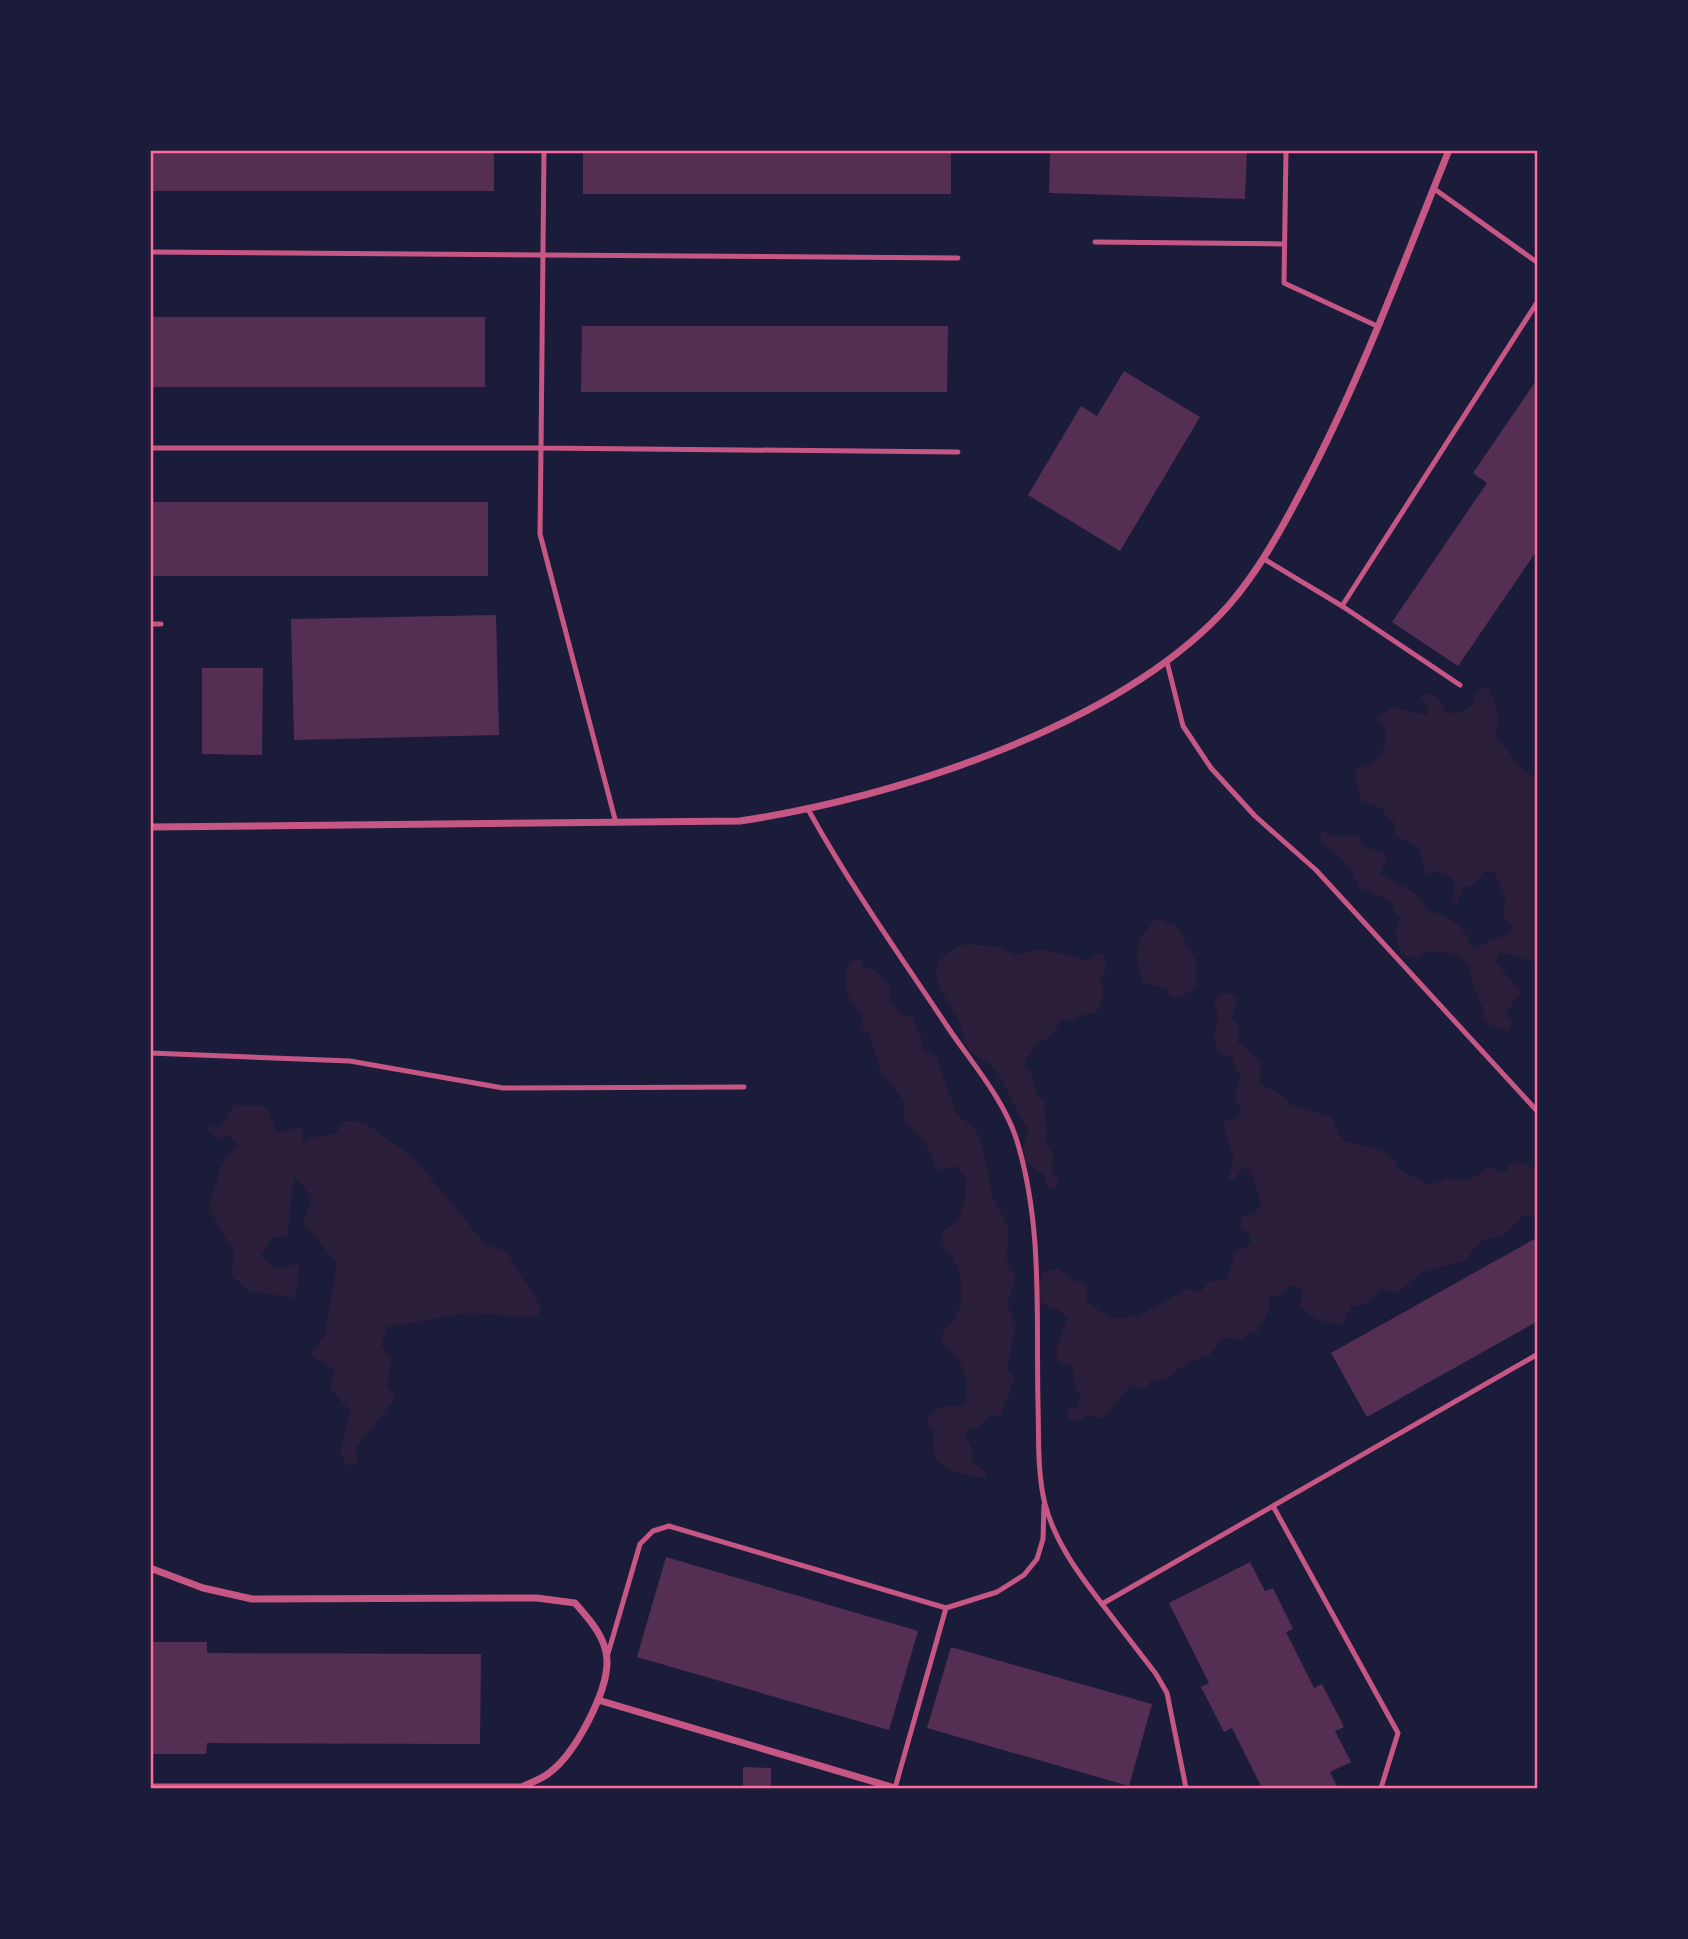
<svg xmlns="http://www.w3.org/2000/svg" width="1688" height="1939" font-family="'PT Sans',sans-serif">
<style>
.green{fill:#2a1e3b}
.building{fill:#542f53}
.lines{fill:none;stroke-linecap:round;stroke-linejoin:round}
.service{stroke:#c65784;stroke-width:5}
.minor{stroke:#c65784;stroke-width:7}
.neatline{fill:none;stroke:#ff6b9d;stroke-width:2.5}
</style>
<rect width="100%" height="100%" fill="#1b1b3a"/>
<g class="green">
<path d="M1489 687 1499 716 1496 737C1515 755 1512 766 1537 778V966L1536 962 1511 954H1500L1496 962 1521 992 1506 1013 1512 1023 1509 1032 1489 1025 1482 1019 1484 1009C1460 971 1485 955 1427 951L1419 959 1400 954 1396 934 1400 919 1393 909V903L1359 887 1349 866 1321 841 1320 830 1339 837H1360L1362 846 1385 854 1387 858 1380 874 1417 894 1427 910C1451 919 1463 922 1471 947L1478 949 1484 943 1511 933 1512 924 1503 918 1505 897 1495 873 1484 872 1473 886 1464 887 1457 903 1452 902 1455 885 1453 878 1437 872 1425 874 1419 847 1395 836 1394 822 1384 814V809L1362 801 1355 779 1357 768C1379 765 1387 751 1386 729L1380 725 1378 716 1385 714 1390 706 1426 715 1430 708 1421 698 1422 693 1434 694 1443 703V710L1455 715 1472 705 1478 690Z"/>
<path d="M1156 918 1177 927 1196 960V989L1178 998 1169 995 1167 989 1144 983C1133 952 1135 943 1156 918Z"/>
<path d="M965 944 1000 947 1016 955 1041 949 1088 960 1097 953 1104 955 1106 969 1100 980 1104 992 1096 1013 1079 1016 1074 1021 1062 1019C1055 1031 1051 1042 1037 1041L1024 1065 1031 1072 1037 1096 1045 1100C1043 1116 1049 1127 1045 1141L1054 1156 1051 1173 1059 1181 1057 1188H1047L1044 1175 1025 1162 1023 1148 1028 1128C1014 1110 1009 1089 996 1071 990 1062 977 1059 970 1051 964 1044 964 1029 959 1021 941 988 915 964 965 944Z"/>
<path d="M860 958 863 967 876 971 891 988 889 999 899 1012 913 1018 923 1042 921 1049 936 1057 957 1114 975 1129 983 1147 993 1198 1008 1228 1007 1260 1016 1278 1007 1304 1016 1324 1007 1369 1015 1378 1001 1415 990 1416 978 1428 971 1426 964 1436 971 1445 973 1462 987 1473 986 1478C951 1473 929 1471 933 1430L927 1423C932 1405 945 1406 962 1406 976 1376 959 1360 940 1340 943 1329 950 1327 955 1318 970 1292 959 1263 941 1241L943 1231C966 1221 964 1200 966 1178L955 1166 937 1170C933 1161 929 1147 922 1139 910 1125 900 1123 905 1102L881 1072 869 1034 860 1028 863 1015C845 996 842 987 849 962Z"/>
<path d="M1220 993 1234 994 1237 999 1232 1017 1240 1029 1237 1041 1261 1061 1260 1084 1283 1095 1290 1105 1332 1117 1343 1141 1383 1151 1395 1159 1396 1168 1431 1185 1447 1178 1468 1181 1488 1167 1505 1172 1513 1161 1537 1169V1216L1524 1215 1506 1234 1482 1241 1464 1261 1421 1273 1397 1293 1381 1289 1366 1305 1351 1306 1344 1323C1326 1325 1312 1319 1299 1305L1303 1294 1300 1288 1291 1285 1278 1297 1269 1296V1311L1257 1332 1250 1331 1243 1340 1223 1337 1210 1355 1187 1363 1166 1379 1152 1380 1145 1388 1131 1386 1102 1419 1088 1415 1077 1422 1067 1419V1409L1077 1407 1081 1396 1075 1387 1073 1366 1058 1362 1057 1344 1068 1319 1060 1310 1042 1304 1037 1290 1044 1271 1059 1268 1072 1280 1086 1284 1087 1302 1111 1319 1138 1316 1187 1289 1199 1293 1209 1282 1228 1279 1235 1252 1251 1244V1236L1240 1228 1242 1215H1254L1261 1203 1250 1170 1243 1168 1232 1182 1227 1181 1234 1158 1223 1127 1225 1120 1236 1119 1241 1110 1234 1100 1240 1077 1232 1058 1220 1054 1213 1039 1219 1017 1214 1003Z"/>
<polygon points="233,1105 266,1106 277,1133 303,1126 303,1147 306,1139 337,1133 342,1121 364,1122 415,1159 486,1245 506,1251 541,1307 538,1317 469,1313 387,1327 381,1345 392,1359 387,1386 396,1398 356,1447 358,1465 348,1466 340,1455 350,1411 330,1389 335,1370 310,1355 325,1334 337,1264 303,1222 312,1197 294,1177 287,1237 271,1238 261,1256 274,1269 300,1263 296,1298 249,1291 230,1275 234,1252 209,1209 220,1168 237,1144 228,1135 216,1140 206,1127 221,1127"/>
</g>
<g class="building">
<rect x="150" y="150" width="344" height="41"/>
<rect x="583" y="150" width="368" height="44"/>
<polygon points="1050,150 1247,150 1245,199 1049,193"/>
<rect x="150" y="317" width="335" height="70"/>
<polygon points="582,326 948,326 947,392 581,392"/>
<polygon points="1124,371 1200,417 1120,551 1028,495 1081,406 1097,416"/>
<polygon points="1538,378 1538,549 1458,666 1392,622 1487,483 1473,473"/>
<rect x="150" y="502" width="338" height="74"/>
<polygon points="496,615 499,735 294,740 291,619"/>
<polygon points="202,668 263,668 262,755 202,754"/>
<polygon points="1538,1237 1538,1321 1367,1417 1331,1353"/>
<polygon points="666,1557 918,1631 889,1730 637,1657"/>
<polygon points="1250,1562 1265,1591 1273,1588 1293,1629 1286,1632 1314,1688 1322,1684 1344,1727 1335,1731 1351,1762 1330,1772 1338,1788 1262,1788 1232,1728 1224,1732 1201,1687 1209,1683 1169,1603"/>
<polygon points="150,1642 207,1642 207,1653 481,1654 480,1744 207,1743 206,1754 150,1754"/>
<polygon points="951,1647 1152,1704 1129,1786 927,1728"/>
<polygon points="743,1767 771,1768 771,1788 743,1788"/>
</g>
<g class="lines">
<g class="service">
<polyline points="544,150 541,448 958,452"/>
<polyline points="1286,150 1284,283 1377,326"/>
<polyline points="1433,188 1538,263"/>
<polyline points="1095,242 1284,244"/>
<polyline points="150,252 958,258"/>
<polyline points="150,448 541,448 540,534 616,823"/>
<polyline points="1264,559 1342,606 1538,301"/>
<polyline points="1342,606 1460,685"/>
<polyline points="150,624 161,624"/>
<polyline points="1167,662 1183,726 1211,768 1255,816 1316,870 1538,1112"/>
<path d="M809 811C851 887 901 957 949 1029 972 1063 1005 1101 1017 1141 1043 1226 1036 1316 1038 1404 1039 1436 1037 1472 1045 1504 1055 1542 1078 1573 1102 1604L1538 1354"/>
<polyline points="150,1053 350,1061 503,1088 744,1087"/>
<polyline points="1273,1506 1398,1733 1381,1788"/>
<polyline points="1102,1604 1156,1674 1167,1693 1186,1788"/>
<polyline points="607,1657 640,1544 653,1531 669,1526 946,1608 997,1592 1024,1575 1037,1559 1043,1539 1044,1505"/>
<polyline points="150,1786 524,1786"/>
<polyline points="895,1788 946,1608"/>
</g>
<g class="minor">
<path d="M150 827 740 821C895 798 1122 725 1229 605 1259 570 1281 530 1302 490 1360 381 1403 264 1449 150"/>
<path d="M150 1568 203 1588 252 1599 537 1598 575 1603C589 1619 606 1637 607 1660 608 1692 575 1754 549 1773 542 1779 532 1782 524 1786"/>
<polyline points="598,1700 895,1788"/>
</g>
</g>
<rect width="1688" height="1939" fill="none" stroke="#1b1b3a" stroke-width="304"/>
<rect x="152" y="152" width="1384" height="1635" class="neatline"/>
</svg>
